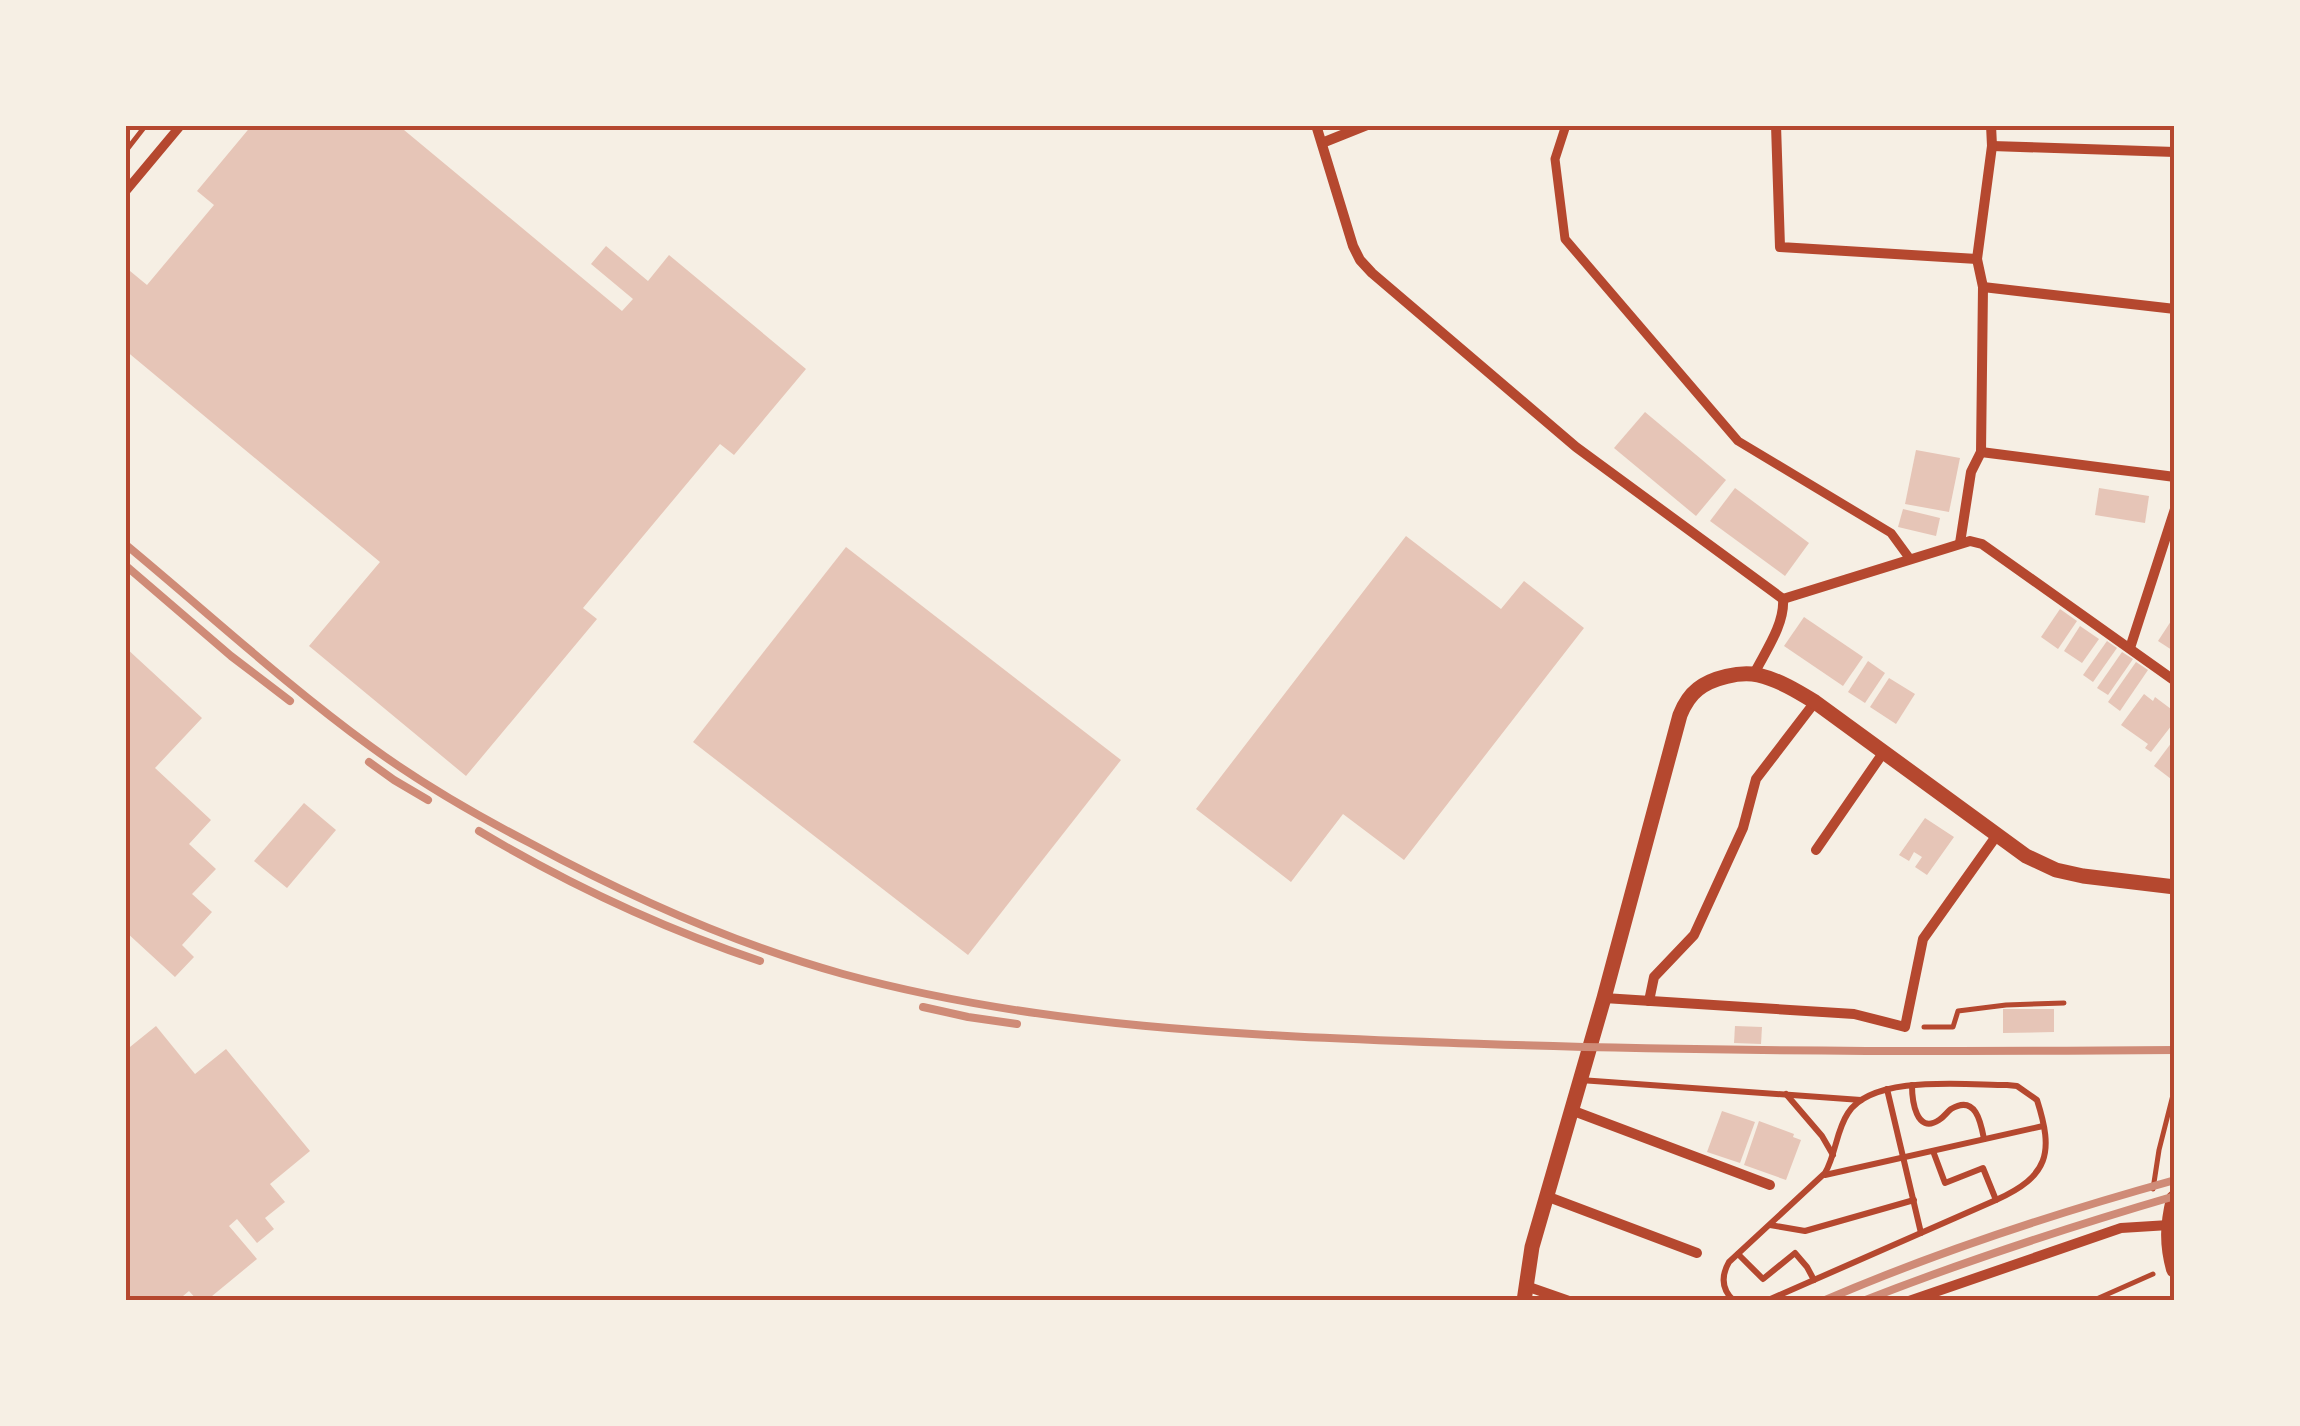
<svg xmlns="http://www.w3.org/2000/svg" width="2300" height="1426" font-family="Montserrat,sans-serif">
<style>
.building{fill:#e6c5b7}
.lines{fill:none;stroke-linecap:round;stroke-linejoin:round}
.path{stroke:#b5482f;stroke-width:5}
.service{stroke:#b5482f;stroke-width:6}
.pedestrian{stroke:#b5482f;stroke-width:9}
.minor{stroke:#b5482f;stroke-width:10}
.tertiary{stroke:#b5482f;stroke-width:15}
.secondary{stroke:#b5482f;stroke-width:18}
.rail{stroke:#cf8b77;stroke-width:8}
.neatline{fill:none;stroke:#b5482f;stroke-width:4}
</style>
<rect width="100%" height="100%" fill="#f6efe4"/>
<g class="building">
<polygon points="252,125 398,125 622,311 633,299 591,264 606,246 648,281 669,255 806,369 734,455 720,444 583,608 597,619 466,776 309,646 380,562 125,350 125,277 130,271 147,285 214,205 197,191"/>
<polygon points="1645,412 1726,480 1696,516 1614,448"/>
<polygon points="1916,450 1960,458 1949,512 1905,504"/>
<polygon points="1735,488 1809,543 1785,576 1710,521"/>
<polygon points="2099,488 2149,496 2145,523 2095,515"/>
<polygon points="1903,509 1940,518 1936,536 1898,527"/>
<polygon points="1406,536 1501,609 1524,581 1584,628 1404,860 1343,814 1291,882 1196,809"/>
<polygon points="846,547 1121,760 968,955 693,742"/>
<polygon points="2060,609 2077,621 2058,649 2041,637"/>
<polygon points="2175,615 2175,652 2158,641"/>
<polygon points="1804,617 1863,657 1843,686 1784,646"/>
<polygon points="2080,626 2099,639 2082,663 2064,651"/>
<polygon points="2107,641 2117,648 2093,682 2083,675"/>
<polygon points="125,647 202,718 155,768 211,820 189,844 216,869 192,894 212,912 182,945 194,957 175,977 125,931"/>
<polygon points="2122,652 2133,659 2108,695 2097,688"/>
<polygon points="1868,661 1885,673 1865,703 1848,692"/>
<polygon points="2136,662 2148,670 2120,711 2108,702"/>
<polygon points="1889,678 1915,694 1896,724 1870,707"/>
<polygon points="2144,694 2153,701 2155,697 2175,712 2175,721 2151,752 2145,748 2148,744 2121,725"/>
<polygon points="2175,738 2175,782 2154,766"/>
<polygon points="304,803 336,830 287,888 254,861"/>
<polygon points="1925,818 1954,837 1927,875 1915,867 1922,857 1914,852 1909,861 1899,855"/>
<polygon points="2003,1009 2054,1009 2054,1032 2003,1033"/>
<polygon points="156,1026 195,1074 226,1049 310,1151 270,1184 285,1202 265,1218 274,1229 257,1243 237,1219 229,1226 257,1259 206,1301 198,1301 189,1291 177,1301 125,1301 125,1051"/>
<polygon points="1735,1026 1762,1027 1761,1044 1734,1043"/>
<polygon points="1722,1111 1755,1122 1740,1163 1707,1152"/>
<polygon points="1759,1121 1794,1134 1793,1137 1801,1140 1786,1180 1744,1165"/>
</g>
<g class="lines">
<g class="path">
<polyline points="125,152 146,125"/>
<polyline points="1924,1027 1953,1027 1958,1011 2006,1005 2064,1003"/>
<polyline points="2153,1189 2159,1150 2175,1087"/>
<polyline points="2092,1301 2153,1274"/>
</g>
<g class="service">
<polyline points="1580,1080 1861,1100"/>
<path d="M1912 1085C1912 1100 1916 1135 1939 1120 1944 1117 1947 1112 1951 1109 1976 1094 1981 1123 1984 1139"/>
<polyline points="1887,1089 1921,1233"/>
<polyline points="1786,1094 1822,1136 1833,1155"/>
<polyline points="1933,1151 1945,1183 1983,1168 1996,1200"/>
<polyline points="1825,1175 2043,1126"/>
<polyline points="1770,1225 1805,1231 1914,1200"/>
<polyline points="1738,1254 1763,1279 1795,1253 1807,1267 1814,1280"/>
<path d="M1734 1301C1721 1289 1721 1276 1729 1262L1825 1173C1836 1154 1836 1131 1848 1113 1873 1074 1966 1085 2007 1085L2017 1086 2037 1100C2054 1153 2049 1176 1996 1200L1766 1301"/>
</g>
<g class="pedestrian">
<polyline points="1566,125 1555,159 1565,239 1738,441 1891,533 1910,559"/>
<polyline points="125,192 181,125"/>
</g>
<g class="minor">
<polyline points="1316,125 1353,246 1360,260 1372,273 1576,447 1783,599"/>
<polyline points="1776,125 1780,247 1977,259"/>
<polyline points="1322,143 1367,125"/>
<polyline points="1992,146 2175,152"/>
<polyline points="1983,287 2175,309"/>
<polyline points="1981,452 2175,477"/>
<polyline points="1960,543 1971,472 1981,452 1983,287 1977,259 1992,146 1991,125"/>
<polyline points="1783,599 1970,541 1982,544 2175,681"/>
<polyline points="2130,648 2175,509"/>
<path d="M1754 674C1765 652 1785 624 1783 599"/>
<polyline points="1816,850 1883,753"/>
<polyline points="1604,998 1854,1014 1905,1027 1923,939 1997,835"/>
<polyline points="1649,1001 1654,977 1694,935 1743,828 1756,779 1815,702"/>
<polyline points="1571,1110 1770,1185"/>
<polyline points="1546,1196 1697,1253"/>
<polyline points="1526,1286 1569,1301"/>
<polyline points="1909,1301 2121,1228 2169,1225"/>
</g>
<path class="tertiary" d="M1524 1301 1532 1247 1604 998 1680 715C1684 705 1689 696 1698 689 1712 678 1740 671 1758 675 1779 680 1797 691 1815 702L2026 856 2056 870 2083 876 2175 887"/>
<path class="secondary" d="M2175 1199C2169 1224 2168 1244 2175 1269"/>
<g class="rail">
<path d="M125 544C207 612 285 684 370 746 419 782 476 815 530 843 628 896 734 944 843 974 1052 1031 1269 1036 1484 1044 1715 1052 1945 1052 2175 1050"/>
<polyline points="125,565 231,656 290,701"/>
<polyline points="369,762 394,780 428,800"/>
<path d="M479 831C568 884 662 928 760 961"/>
<polyline points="923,1007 968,1017 1017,1024"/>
<path d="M1823 1301C1936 1252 2056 1213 2175 1180"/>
<path d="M1863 1301C1965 1261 2069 1227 2175 1196"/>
</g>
</g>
<rect width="2300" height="1426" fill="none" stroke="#f6efe4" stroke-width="255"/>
<rect x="128" y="128" width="2044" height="1170" class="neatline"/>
</svg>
